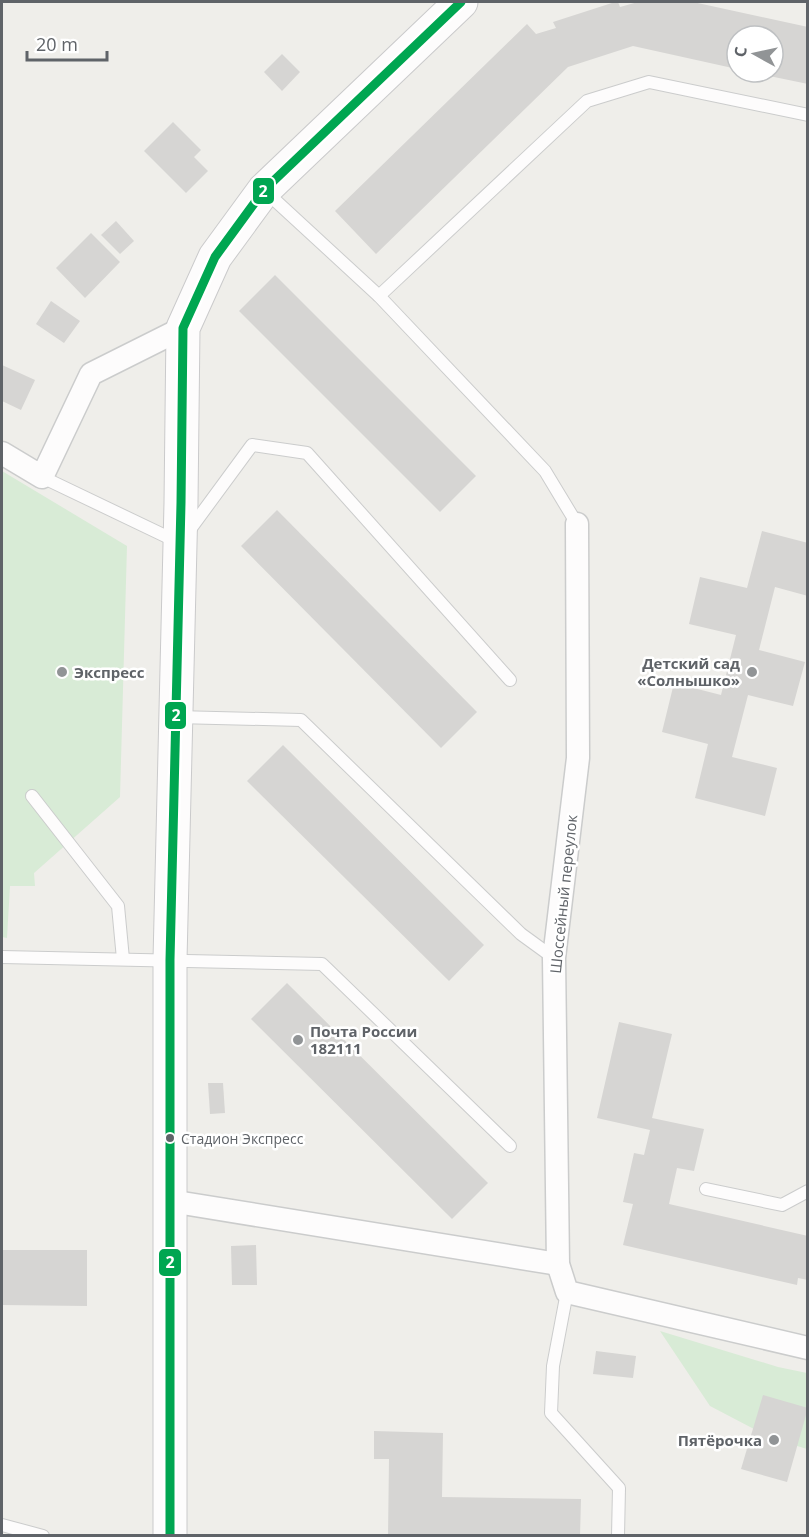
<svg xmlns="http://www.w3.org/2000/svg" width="809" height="1537" font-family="'Open Sans',sans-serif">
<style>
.green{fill:#d8ebd6}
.building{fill:#d6d5d3}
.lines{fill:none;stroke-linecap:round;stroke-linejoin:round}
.lane-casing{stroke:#cbcccc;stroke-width:14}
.street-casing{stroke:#cbcccc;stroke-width:25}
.secondary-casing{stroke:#cacacb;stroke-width:35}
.lane{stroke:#fdfcfc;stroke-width:12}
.street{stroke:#fdfcfc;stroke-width:22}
.secondary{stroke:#fdfcfc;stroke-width:33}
.bus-1-casing{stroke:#fff;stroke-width:14}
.bus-1{stroke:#00a651;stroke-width:9}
.poi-dot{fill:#919496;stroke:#fff;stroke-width:2}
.bus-dot{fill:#5f6368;stroke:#fff;stroke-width:2}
.labels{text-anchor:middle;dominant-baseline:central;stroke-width:5;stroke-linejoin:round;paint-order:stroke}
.bus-label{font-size:14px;fill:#5f6368;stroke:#fff;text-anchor:start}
.poi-label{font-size:15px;font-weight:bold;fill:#5f6368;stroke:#fff;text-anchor:end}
.street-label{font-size:15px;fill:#5f6368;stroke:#fff}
.line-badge{stroke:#fff;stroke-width:2}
.badge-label{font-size:16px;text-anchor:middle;font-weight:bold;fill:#fff}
</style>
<rect width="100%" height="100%" fill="#efeeea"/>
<g class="green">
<polygon points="2,471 127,546 120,797 34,873 35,886 10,886 7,938 2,937"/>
<polygon points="660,1331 778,1367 807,1373 807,1449 771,1438 710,1406"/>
</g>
<g class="building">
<polygon points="615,2 618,2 620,7 638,2 693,2 808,27 808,84 755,73 773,72 773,36 737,36 737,69 633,46 568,67 376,254 335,211 527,24 536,34 556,28 553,22"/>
<polygon points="282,54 300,72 282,91 264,72"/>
<polygon points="173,122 201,150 194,157 208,171 186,193 144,151"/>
<polygon points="116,221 134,241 120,254 101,235"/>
<polygon points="91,233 120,262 85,298 56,268"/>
<polygon points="275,275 476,476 440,512 239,311"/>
<polygon points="51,301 80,321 64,343 36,324"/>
<polygon points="2,365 35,380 21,410 2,401"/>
<polygon points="277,510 477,712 441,748 241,546"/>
<polygon points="762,531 808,543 808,596 775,587 759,650 805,662 793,706 748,695 732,757 777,768 765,816 695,798 708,744 662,732 674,683 721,695 736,635 689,624 700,577 747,588"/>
<polygon points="283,745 484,945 449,981 247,781"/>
<polygon points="287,983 488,1183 452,1219 251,1019"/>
<polygon points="619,1022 672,1034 652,1118 704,1129 694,1171 677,1168 669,1204 808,1236 808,1280 798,1278 797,1285 623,1245 633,1204 623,1202 634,1153 644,1155 650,1130 597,1118"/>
<polygon points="208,1083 223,1083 225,1113 210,1114"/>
<polygon points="256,1245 257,1285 232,1285 231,1246"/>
<polygon points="2,1250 87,1250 87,1306 2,1305"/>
<polygon points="596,1351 636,1356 633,1378 593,1374"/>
<polygon points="763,1395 808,1408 787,1482 741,1469"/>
<polygon points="374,1431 443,1433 442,1497 581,1499 580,1536 388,1536 389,1459 374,1459"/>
</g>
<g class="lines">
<defs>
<g id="lane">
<polyline points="265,191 379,296 545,471 577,524"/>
<polyline points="379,296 587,101 649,82 808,115"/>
<polyline points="42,477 180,543 252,445 307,453 510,680"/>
<polyline points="176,717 301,720 521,934 554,958"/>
<polyline points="32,796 118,906 123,959"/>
<polyline points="2,957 322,964 510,1146"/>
<polyline points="706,1189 782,1205 808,1191"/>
<polyline points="567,1292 553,1366 551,1413 619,1488 618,1536"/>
<polyline points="2,1525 43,1536"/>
</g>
<g id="street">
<polyline points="2,453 42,477 91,374 183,328"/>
<polyline points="577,524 578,758 554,958 558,1264 567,1292 808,1348"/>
<polyline points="170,1201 558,1264"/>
</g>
<polyline id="secondary" points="170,1536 170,960 181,503 183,328 215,257 264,190 461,2"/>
</defs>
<use href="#lane" class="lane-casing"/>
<use href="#street" class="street-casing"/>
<use href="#secondary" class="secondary-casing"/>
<use href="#lane" class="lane"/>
<use href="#street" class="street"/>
<use href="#secondary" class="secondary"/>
<defs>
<polyline id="bus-1" points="170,1536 170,960 181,503 183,328 215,257 264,190 461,2"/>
</defs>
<use href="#bus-1" class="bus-1-casing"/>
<use href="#bus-1" class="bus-1"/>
</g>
<g class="poi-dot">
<circle cx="62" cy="672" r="6"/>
<circle cx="752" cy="672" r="6"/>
<circle cx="298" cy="1040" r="6"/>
<circle cx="774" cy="1440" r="6"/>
</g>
<circle class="bus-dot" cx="170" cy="1138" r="5"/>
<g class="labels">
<g class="bus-label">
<text x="181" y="1138">Стадион Экспресс</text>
</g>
<g class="poi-label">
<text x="740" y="663">Детский сад<tspan x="740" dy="17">«Солнышко»</tspan></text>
<text x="74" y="672" text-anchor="start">Экспресс</text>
<text x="310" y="1031" text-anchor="start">Почта России<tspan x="310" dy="17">182111</tspan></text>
<text x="762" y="1440">Пятёрочка</text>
</g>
<g class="street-label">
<text transform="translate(563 894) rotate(-84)">Шоссейный переулок</text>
</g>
</g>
<g class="line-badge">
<rect x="252" y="177" width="23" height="28" rx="6" fill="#00a651"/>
<rect x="164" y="701" width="23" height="29" rx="6" fill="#00a651"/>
<rect x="158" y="1248" width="24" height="29" rx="6" fill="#00a651"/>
</g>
<g class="badge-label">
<text x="263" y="197">2</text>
<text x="176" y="721">2</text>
<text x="170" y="1268">2</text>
</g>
<rect width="809" height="1537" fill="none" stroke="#5f6368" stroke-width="6"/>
<g transform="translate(755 54) rotate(278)"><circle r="28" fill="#ffffff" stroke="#bfc1c3" stroke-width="1.5"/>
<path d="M0-4.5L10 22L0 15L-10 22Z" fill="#919496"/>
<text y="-9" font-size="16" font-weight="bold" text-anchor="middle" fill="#5f6368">С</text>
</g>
<path d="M27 51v9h80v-9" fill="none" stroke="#5f6368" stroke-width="3"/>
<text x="36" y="51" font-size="18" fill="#5f6368" stroke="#ffffff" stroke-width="4.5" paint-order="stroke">20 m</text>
</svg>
